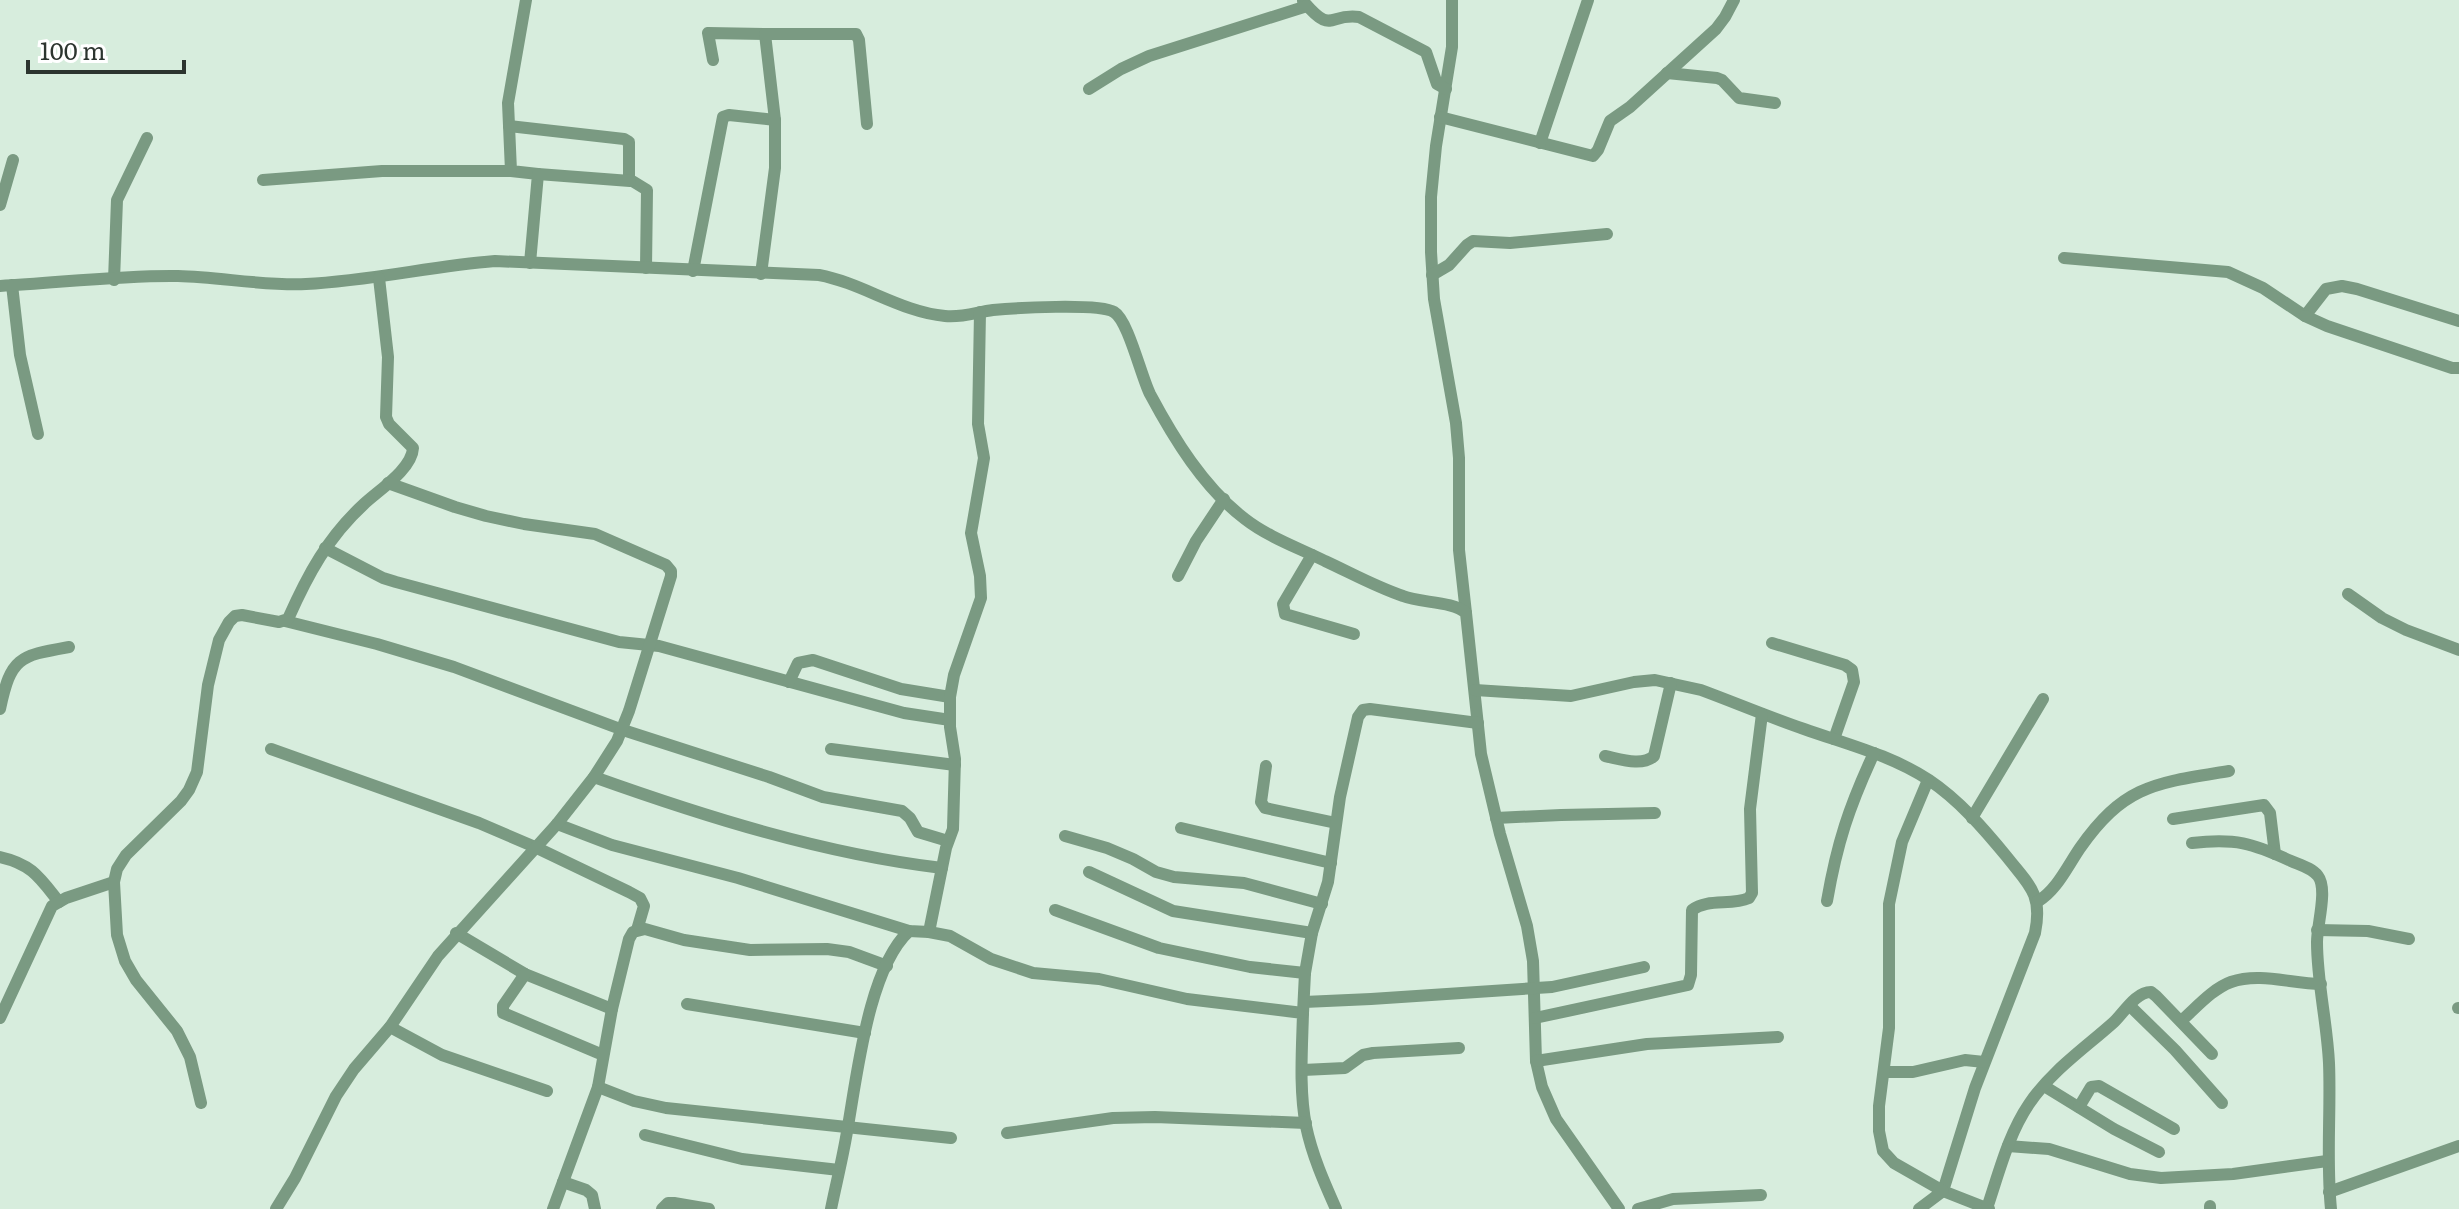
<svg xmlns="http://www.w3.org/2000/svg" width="2459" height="1209" font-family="Literata,serif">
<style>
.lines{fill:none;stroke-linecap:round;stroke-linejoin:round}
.street{stroke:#7a9a82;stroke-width:12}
</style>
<rect width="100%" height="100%" fill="#d7eddd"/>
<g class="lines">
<g class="street">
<polyline points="526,0 508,103 511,171 538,174 530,263"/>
<polyline points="1452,0 1452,47 1436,146 1431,197 1431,252 1434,299 1456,423 1459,458 1459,550 1466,613"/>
<path d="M1303 1C1333 36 1327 13 1359 17L1426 52 1437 84 1446 89"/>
<polyline points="713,60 708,33 765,34"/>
<polyline points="1667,73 1717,78 1722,80 1739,98 1775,103"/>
<polyline points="1089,89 1121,69 1149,56 1307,6"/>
<polyline points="1440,117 1593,156 1598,150 1610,121 1630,107 1716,29 1725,17 1734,0"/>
<polyline points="509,126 624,139 629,142 629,179 647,190 646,268"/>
<polyline points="1540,143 1588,0"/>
<polyline points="538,174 630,181"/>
<polyline points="263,180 382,171 511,171"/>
<polyline points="0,205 13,160"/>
<polyline points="2064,258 2228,272 2263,288 2305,316 2326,289 2342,286 2357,289 2459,321"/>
<polyline points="693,271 723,117 729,115 775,120"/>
<polyline points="761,274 775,168 775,120 765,34 856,34 859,40 867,124"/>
<polyline points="1432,275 1449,265 1467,245 1473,241 1510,243 1607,234"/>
<polyline points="114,280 117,200 147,138"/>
<polyline points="12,285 20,355 38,434"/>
<path d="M0 286C58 283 121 275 178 276 221 277 263 286 306 284 370 281 432 266 495 261L819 275C862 283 901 312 945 316 962 318 977 312 993 310 1014 308 1099 303 1114 312 1128 320 1141 376 1150 394 1174 439 1204 488 1245 519 1268 537 1299 548 1325 561 1351 573 1376 587 1403 596 1420 603 1453 601 1466 613L1481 754 1500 834 1527 926 1533 961 1536 1061 1542 1087 1556 1119 1619 1209"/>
<polyline points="2305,316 2327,326 2452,368 2459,368"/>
<polyline points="325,548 383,578 396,582 619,642 659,646 904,713 950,720"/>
<polyline points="1312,555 1283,604 1285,614 1354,634"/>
<polyline points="1178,576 1196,541 1224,499"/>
<polyline points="2348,594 2382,618 2406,630 2459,650"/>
<polyline points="285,621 377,644 454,667 623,730 769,777 823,797 902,811 910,818 918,832 948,841"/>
<polyline points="1772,643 1845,665 1852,670 1854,682 1834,739"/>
<polyline points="789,682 798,663 813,660 901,689 950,697"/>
<path d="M1475 690 1571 696 1634 682 1655 680 1701 690C1736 703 1769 717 1804 729 1846 744 1891 755 1929 780 1959 800 1984 829 2007 857 2029 885 2043 894 2035 933L1975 1088 1943 1191 1989 1209"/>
<path d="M0 709C11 657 19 656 69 647"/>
<polyline points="271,749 479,823 535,847 629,892 640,898 644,906 637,930"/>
<polyline points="831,749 955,765"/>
<path d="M1605 756C1620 759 1642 767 1654 756L1671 683"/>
<polyline points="1266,766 1261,802 1265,808 1336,823"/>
<path d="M594 777C706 817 824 854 942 868"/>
<polyline points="1496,818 1561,815 1655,813"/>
<polyline points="1972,818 2043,699"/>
<polyline points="2173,819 2264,805 2270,813 2275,854"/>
<path d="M557 824 612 845 738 878 909 931 929 932 950 936 991 959 1033 973 1099 979 1187 999 1303 1013C1302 1050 1299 1090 1306 1126 1312 1155 1324 1182 1336 1209"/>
<polyline points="1181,828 1331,863"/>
<polyline points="1065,836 1107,848 1133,859 1156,872 1174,877 1244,883 1322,904"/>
<path d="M2192 843C2235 838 2252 843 2291 861 2300 865 2312 868 2318 876 2328 889 2317 925 2317 942 2317 982 2327 1022 2329 1063 2331 1112 2326 1160 2331 1209"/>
<path d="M0 857C32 864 40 878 59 902"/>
<polyline points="1089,872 1173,911 1312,933"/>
<path d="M1827 901C1837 843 1849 807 1874 753"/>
<path d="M2037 902C2057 890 2067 867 2080 848 2125 784 2156 783 2229 771"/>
<polyline points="1055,910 1159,948 1250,967 1305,973"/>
<polyline points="2317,930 2368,931 2409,939"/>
<polyline points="929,932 946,848 953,829 955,759 950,727 950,697 954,675 981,598 980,576 971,533 984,458 978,424 980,312"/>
<polyline points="456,933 525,974 612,1009"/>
<polyline points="525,974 503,1006 503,1013 603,1055"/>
<polyline points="1304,1002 1371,999 1552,987 1644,967"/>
<polyline points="687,1004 865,1033"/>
<polyline points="2130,1006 2175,1050 2222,1103"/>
<polyline points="2458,1008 2459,1008"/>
<polyline points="1303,1013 1305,973 1312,933 1328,882 1340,797 1358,717 1363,710 1370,709 1478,723"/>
<polyline points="0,1018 52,906 66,898 114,882"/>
<path d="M1535 1018 1688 985 1691 975 1692 910C1708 898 1731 906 1749 898L1752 893 1750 809 1762 714"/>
<path d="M2181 1021C2196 1008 2212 989 2231 982 2260 972 2292 984 2321 984"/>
<polyline points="390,1027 442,1055 547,1091"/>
<polyline points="1536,1061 1647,1044 1778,1037"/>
<polyline points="1303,1070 1345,1068 1363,1055 1373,1053 1459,1048"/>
<polyline points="1884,1072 1913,1072 1965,1060 1984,1062"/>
<polyline points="2044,1086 2114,1129 2159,1152"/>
<polyline points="598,1087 634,1101 666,1108 951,1138"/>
<path d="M201 1103 190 1057 177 1031 136 980 125 961 117 935 114 882 117 869 126 855 181 801 189 790 197 772 208 685 219 640 229 622 235 616 242 615 279 622 288 619C308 574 328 537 364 504 379 490 412 469 413 448L389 424 386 417 388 357 379 278"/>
<polyline points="2079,1107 2091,1087 2099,1086 2174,1129"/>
<polyline points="1007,1133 1113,1118 1155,1117 1306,1123"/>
<polyline points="645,1135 742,1159 839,1170"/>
<polyline points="2008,1146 2049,1149 2130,1174 2161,1178 2233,1174 2327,1161"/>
<polyline points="563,1182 586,1190 592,1195 595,1209"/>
<polyline points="2329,1192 2459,1146"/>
<path d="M1987 1208C1999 1173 2008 1135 2029 1104 2051 1071 2085 1048 2114 1022 2125 1011 2136 992 2151 992L2156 996 2212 1054"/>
<polyline points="276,1209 295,1178 336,1096 354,1069 390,1027 438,956 557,824 594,777 617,741 629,711 671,576 671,571 666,565 595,534 524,524 486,516 455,507 388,483"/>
<polyline points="553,1209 598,1087 612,1009 629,939 633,932 645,929 684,940 750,950 827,949 849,952 887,966"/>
<polyline points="662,1209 668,1203 674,1203 709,1209"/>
<path d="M831 1209C835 1189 840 1169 844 1148 856 1090 865 972 909 931"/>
<polyline points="1638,1209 1673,1199 1761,1195"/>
<polyline points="1919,1209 1943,1191 1894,1163 1883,1151 1879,1131 1879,1106 1889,1028 1889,904 1902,842 1928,780"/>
<polyline points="2210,1209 2210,1206"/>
</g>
</g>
<path d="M28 60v12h156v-12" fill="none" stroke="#2c352f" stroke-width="4"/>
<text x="40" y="60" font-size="24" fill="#2c352f" stroke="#ffffff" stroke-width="6" paint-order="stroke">100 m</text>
</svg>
